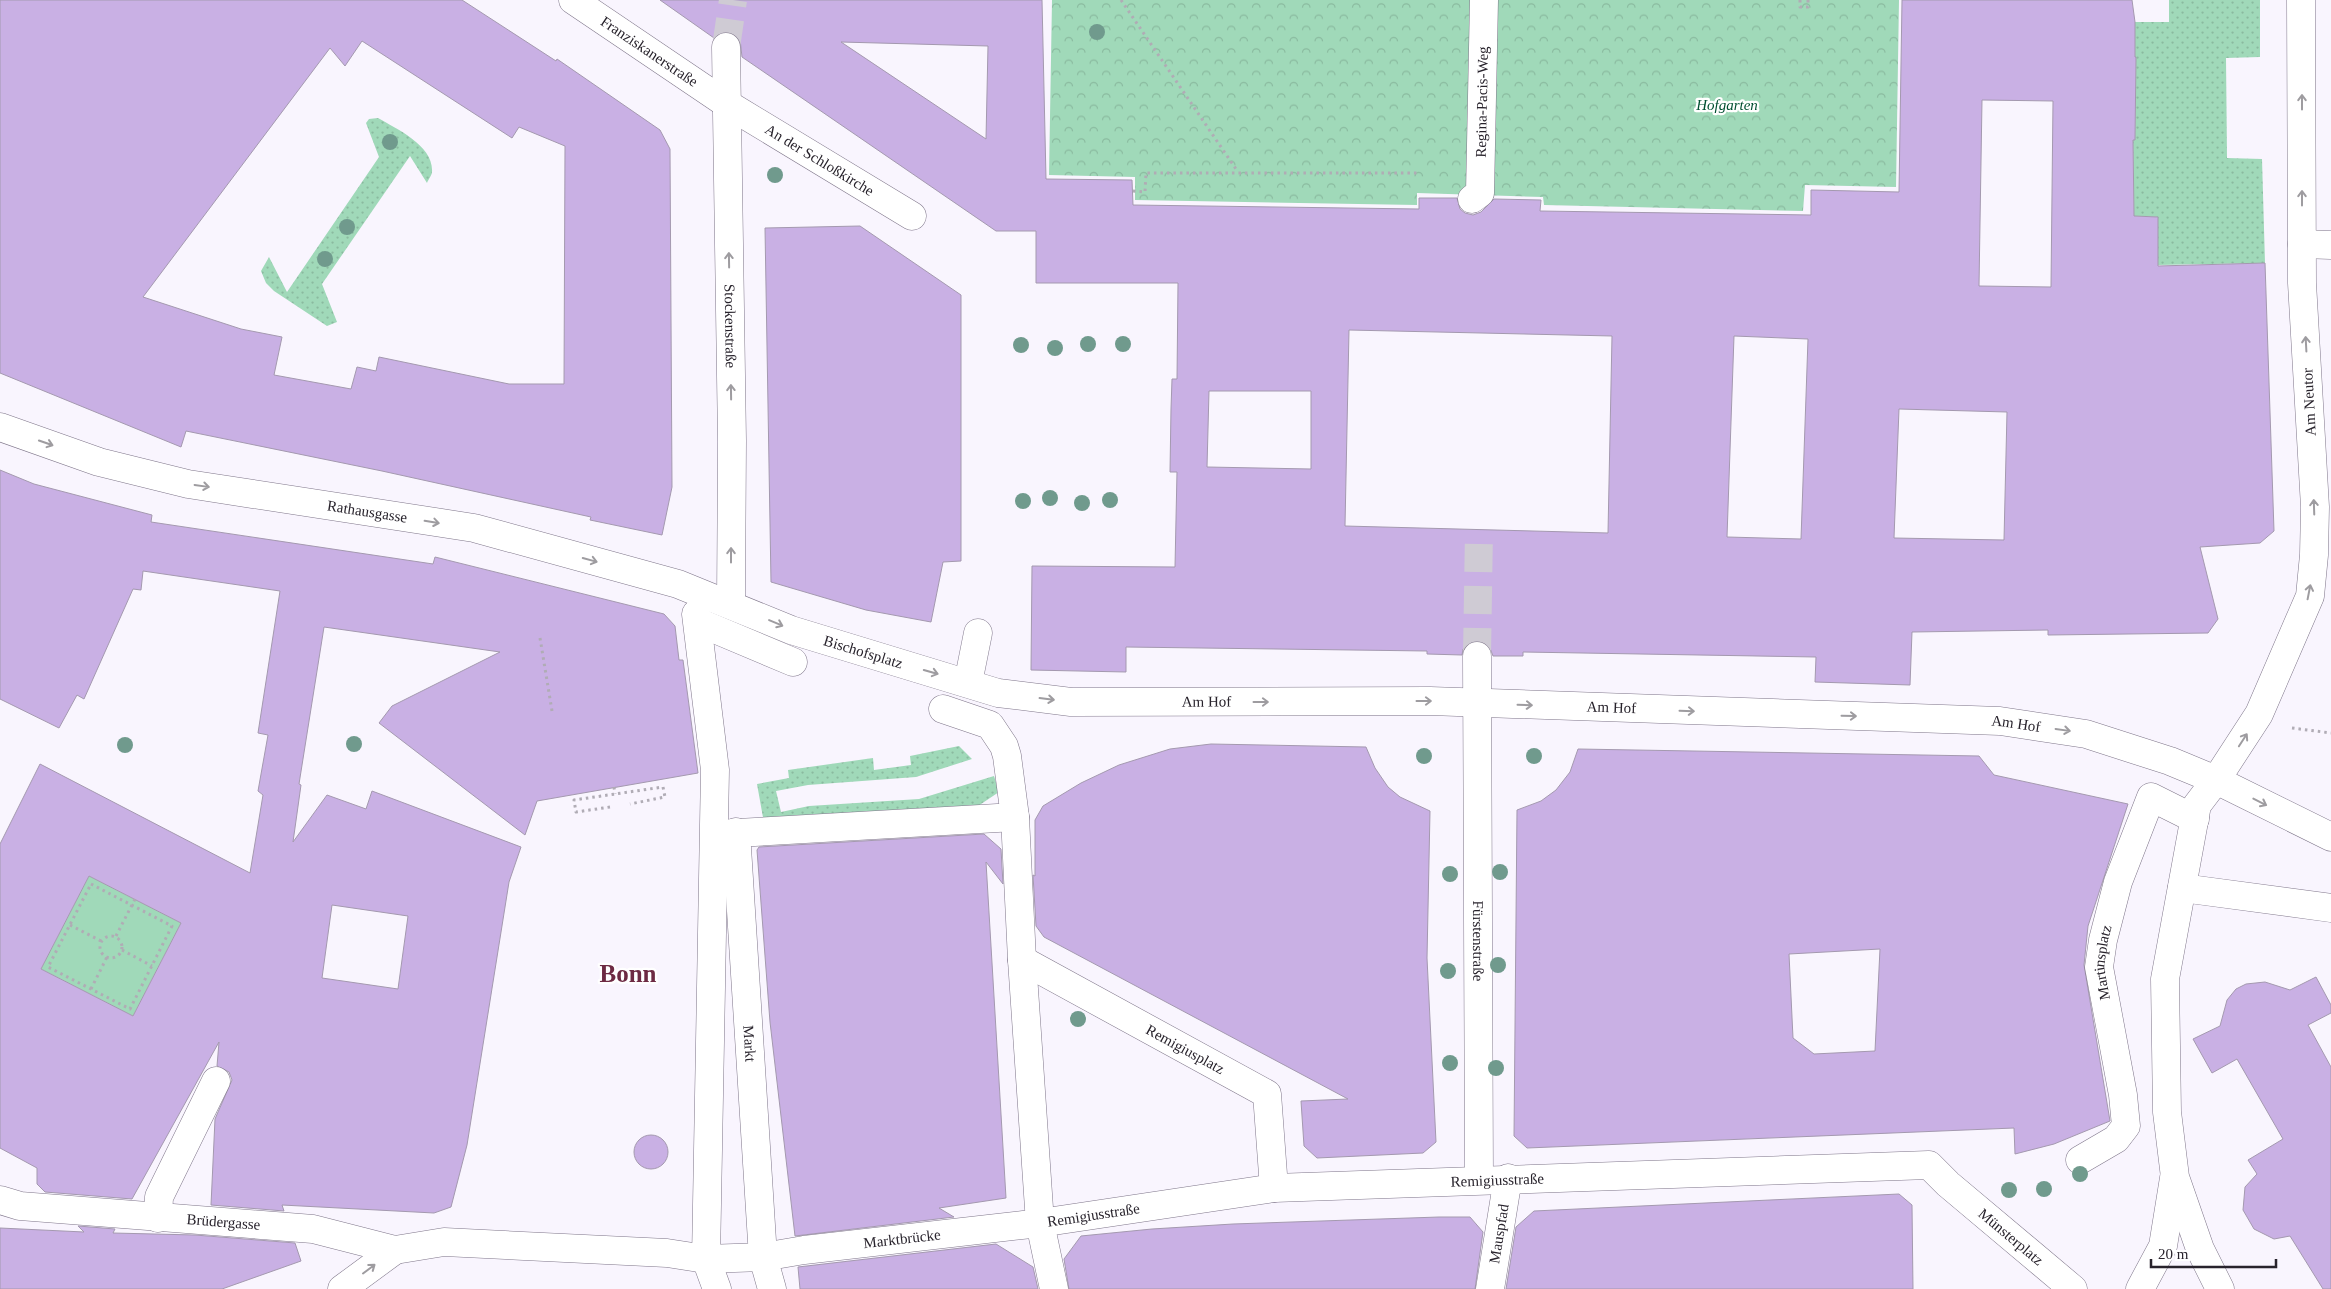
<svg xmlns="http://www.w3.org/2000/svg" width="2331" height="1289" font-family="Georgia,serif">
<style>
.grass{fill:url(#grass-dots)}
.forest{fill:url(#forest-crowns)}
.garden{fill:#a0d9b9}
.building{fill:#c9b0e4;stroke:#a499af;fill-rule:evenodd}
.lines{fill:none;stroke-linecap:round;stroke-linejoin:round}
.minor-tunnel{stroke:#cfcbd4;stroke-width:28;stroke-dasharray:28 14;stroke-linecap:butt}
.minor-casing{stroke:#7f768a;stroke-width:29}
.path{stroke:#b0acb5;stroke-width:3;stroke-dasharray:2.5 4;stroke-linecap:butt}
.minor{stroke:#fff;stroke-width:28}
.tree{fill:#709a8d}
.oneway{stroke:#9e9ca0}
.labels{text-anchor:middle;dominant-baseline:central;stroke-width:4.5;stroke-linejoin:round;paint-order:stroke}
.street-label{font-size:15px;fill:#28232c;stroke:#fff}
.park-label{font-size:15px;font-style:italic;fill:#004f31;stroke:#fff}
.town-label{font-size:25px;font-weight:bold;fill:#6d2a43;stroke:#fff}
</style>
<defs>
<pattern id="grass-dots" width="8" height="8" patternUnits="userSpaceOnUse" patternTransform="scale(1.25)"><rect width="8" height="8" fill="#a0d9b9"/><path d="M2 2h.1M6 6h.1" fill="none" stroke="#8aba9f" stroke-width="1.8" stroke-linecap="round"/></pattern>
<pattern id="forest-crowns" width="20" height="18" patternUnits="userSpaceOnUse" patternTransform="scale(1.25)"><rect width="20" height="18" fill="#a0d9b9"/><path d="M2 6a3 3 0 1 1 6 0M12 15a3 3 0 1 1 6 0" fill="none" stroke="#8aba9f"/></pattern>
</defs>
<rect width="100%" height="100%" fill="#f9f5fe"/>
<g class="grass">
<polygon points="2169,0 2260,0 2260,57 2226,58 2227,158 2262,159 2265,263 2158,265 2158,217 2134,216 2133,140 2135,139 2136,57 2135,57 2135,22 2169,22"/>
<path d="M378 118C397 129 434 146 432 172 432 175 428 180 427 183L410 156 322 284 337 322 327 326 274 291 266 283 261 271 269 257 287 292 379 157 366 123 369 119Z"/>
<polygon points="959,746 972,759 916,777 808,785 776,791 781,812 809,806 919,799 994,776 999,792 972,810 764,823 757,784 789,778 788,770 873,758 874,770 911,765 910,756"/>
</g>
<polygon class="forest" points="1052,0 1899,0 1896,187 1805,185 1803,211 1544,205 1543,197 1417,193 1417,205 1135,200 1135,177 1049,175"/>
<polygon class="garden" points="89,876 181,923 133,1016 41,969"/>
<g class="building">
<path d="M0 0H462L556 61 557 59 660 130 670 149 672 487 662 535 590 520 591 517 382 471 186 431 181 447 0 373ZM362 41 512 138 519 127 565 146 564 384H509L379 357 376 371 357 367 351 389 274 375 282 337 241 329 143 297 330 48 345 66Z"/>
<path d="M660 0H1042L1046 179 1132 180 1133 205 1419 209V198H1457L1460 209 1465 213 1473 215 1481 212 1494 199 1541 200 1540 211 1811 215V190L1899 192 1902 0H2132L2135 22V57H2136L2135 140H2133L2134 216 2158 217V266L2265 263 2274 531 2260 543 2200 547 2218 619 2208 633 2048 635V630L1912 632 1910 685 1815 682 1816 657 1523 652V656H1493L1490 648 1484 642 1477 640 1469 643 1463 649 1462 655 1427 654V651L1126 647V672L1031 670 1032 566 1175 567 1177 472H1170L1171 409 1172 379H1177L1178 283H1036V231H996L742 57 740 39 734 34 725 31 718 33 714 38ZM841 42 988 46 986 139ZM1982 100 2053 101 2051 287 1979 286ZM1349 330 1612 336 1608 533 1345 526ZM1734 336 1808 339 1801 539 1727 537ZM1209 391H1311V469L1207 467ZM1899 409 2007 412 2004 540 1894 538Z"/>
<polygon points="860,226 961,295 961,561 943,562 931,622 866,610 771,582 765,228"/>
<path d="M0 470 34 484 152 515 151 522 433 564 435 557 664 614 675 626 679 660H683L698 773 537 801 525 835 379 723 392 706 500 652 324 627 299 784 301 785 293 842 327 795 366 809 372 791 521 847 509 882 467 1145 451 1207 434 1213 282 1205 284 1211 211 1205 215 1119 232 1080 229 1072 217 1066 219 1042 132 1199 45 1192 37 1184V1168L0 1148V844L40 764 250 873 263 795 258 791 268 735 258 733 280 591 143 571 141 590 133 589 84 699 77 695 59 728 0 699ZM89 876 181 923 133 1016 41 969ZM332 905 408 916 398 989 322 978Z"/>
<polygon points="1211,744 1366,747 1375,768 1388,787 1400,797 1430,811 1427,958 1436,1142 1423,1153 1317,1158 1304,1146 1301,1101 1348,1099 1044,937 1036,926 1033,875 1035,876 1035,820 1043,806 1081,783 1119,765 1170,749"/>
<path d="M1578 749 1979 756 1994 775 2128 804 2088 926 2084 965 2110 1121 2054 1144 2015 1154 2014 1128 1527 1148 1514 1136 1517 810 1541 801 1556 790 1570 772ZM1880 949 1875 1051 1814 1054 1793 1038 1789 954Z"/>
<polygon points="984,834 1001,849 1003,884 986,862 1006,1198 939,1208 954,1217 795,1236 770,1022 757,850 759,847"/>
<polygon points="2316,977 2331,1005 2331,1013 2308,1025 2331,1067 2331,1289 2323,1289 2290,1236 2274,1239 2254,1229 2243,1210 2245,1187 2257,1174 2248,1160 2283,1139 2237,1059 2212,1073 2193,1039 2220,1026 2227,1000 2236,989 2246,984 2265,982 2290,990"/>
<circle cx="651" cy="1152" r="17"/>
<polygon points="1899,1194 1912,1205 1913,1289 1506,1289 1516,1227 1534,1211"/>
<polygon points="1439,1217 1470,1217 1483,1232 1475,1289 1069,1289 1064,1259 1081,1236 1152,1229 1233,1224"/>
<polygon points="78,1226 115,1229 113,1233 195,1235 295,1243 301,1261 222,1289 0,1289 0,1228 84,1232"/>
<polygon points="996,1244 1033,1267 1038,1289 800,1289 798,1267"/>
</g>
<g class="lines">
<g class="minor-tunnel">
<polyline points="726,47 733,0"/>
<polyline points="1477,656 1479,530"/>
</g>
<defs>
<g id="minor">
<path id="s1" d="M573 0 727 104 912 216"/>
<path id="s2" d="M726 47 732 441 731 604"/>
<path id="s3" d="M1472 199 1480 193 1484 0"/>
<polyline points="2302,244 2331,245"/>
<path id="s4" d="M0 427 99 462 188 484 474 528 678 584 791 630 998 693 1071 702 1430 701 2000 721 2086 734 2170 761 2216 780 2331 837"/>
<polyline points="696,614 715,770 706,1259 717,1289"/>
<polyline points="698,622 793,662"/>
<path id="s5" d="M1477 656 1479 1179"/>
<polyline points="968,683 978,633"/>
<polyline points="943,709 990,725 1004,746 1007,756 1015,817 1022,960 1040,1223 1054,1289"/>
<path id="s6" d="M736 832 763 1257 772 1289"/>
<polyline points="719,834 1015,817"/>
<polyline points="2182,888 2331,908"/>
<path id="s7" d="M1022 960 1267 1094 1274 1188"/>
<path id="s8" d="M2080 1160 2116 1139 2126 1126 2123 1095 2099 967 2103 940 2118 882 2151 797 2195 819"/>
<path id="s9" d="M0 1200 20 1206 313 1229 395 1250 444 1242 667 1253 706 1259 763 1257 804 1250 1040 1223 1274 1188 1929 1165 1948 1184 2073 1289"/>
<polyline points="158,1218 159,1197 216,1081"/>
<polyline points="342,1289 395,1250"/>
<path id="s10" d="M1490 1289 1508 1178"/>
<polyline points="2140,1289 2163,1246 2174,1178"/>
<polyline points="2220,1289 2200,1249 2175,1177 2167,1112 2165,979 2197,805 2216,780 2259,714 2310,596 2314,555 2315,507 2302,283 2301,0"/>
</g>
</defs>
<use href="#minor" class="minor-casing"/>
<g class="path">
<polyline points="1121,0 1238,172"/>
<polyline points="1800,0 1800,7 1808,7 1808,0"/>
<polyline points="1133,191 1145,192 1146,173 1419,173"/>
<polyline points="540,638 552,711"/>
<polyline points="2292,728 2331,733"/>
<polyline points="614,787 615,794"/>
<polyline points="610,807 576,812 574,800 663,787 665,797 630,804"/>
<polygon points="91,884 172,926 130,1009 48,967"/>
<polyline points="70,925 101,941"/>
<circle cx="111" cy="947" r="11"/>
<polyline points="116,936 135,899"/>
<polyline points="122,950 152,966"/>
<polyline points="91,989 107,957"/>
</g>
<use href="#minor" class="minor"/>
</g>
<g class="tree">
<circle cx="1097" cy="32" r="8"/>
<circle cx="390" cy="142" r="8"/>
<circle cx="775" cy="175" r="8"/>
<circle cx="347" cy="227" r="8"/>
<circle cx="325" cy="259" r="8"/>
<circle cx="1088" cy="344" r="8"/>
<circle cx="1123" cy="344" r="8"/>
<circle cx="1021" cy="345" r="8"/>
<circle cx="1055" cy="348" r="8"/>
<circle cx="1050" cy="498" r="8"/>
<circle cx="1110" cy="500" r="8"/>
<circle cx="1023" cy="501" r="8"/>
<circle cx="1082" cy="503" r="8"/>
<circle cx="354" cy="744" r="8"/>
<circle cx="125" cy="745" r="8"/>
<circle cx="1424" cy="756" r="8"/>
<circle cx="1534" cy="756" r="8"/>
<circle cx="1500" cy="872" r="8"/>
<circle cx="1450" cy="874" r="8"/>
<circle cx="1498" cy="965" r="8"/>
<circle cx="1448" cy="971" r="8"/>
<circle cx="1078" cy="1019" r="8"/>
<circle cx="1450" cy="1063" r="8"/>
<circle cx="1496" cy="1068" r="8"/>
<circle cx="2080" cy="1174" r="8"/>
<circle cx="2044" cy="1189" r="8"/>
<circle cx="2009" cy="1190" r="8"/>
</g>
<defs><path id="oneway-shaft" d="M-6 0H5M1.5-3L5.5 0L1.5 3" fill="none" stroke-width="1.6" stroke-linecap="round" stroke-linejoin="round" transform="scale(1.25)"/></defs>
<g class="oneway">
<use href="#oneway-shaft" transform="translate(2302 102) rotate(-90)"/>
<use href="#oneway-shaft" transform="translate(2302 198) rotate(-90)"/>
<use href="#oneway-shaft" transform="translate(729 260) rotate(-91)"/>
<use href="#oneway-shaft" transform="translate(2306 344) rotate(-93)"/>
<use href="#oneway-shaft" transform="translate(731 392) rotate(-91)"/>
<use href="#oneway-shaft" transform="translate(46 443) rotate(19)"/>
<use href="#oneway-shaft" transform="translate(202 486) rotate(8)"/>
<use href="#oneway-shaft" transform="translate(2314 507) rotate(-92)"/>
<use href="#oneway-shaft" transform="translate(432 522) rotate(9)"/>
<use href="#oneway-shaft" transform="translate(731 555) rotate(-90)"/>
<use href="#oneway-shaft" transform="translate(590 560) rotate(15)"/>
<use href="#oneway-shaft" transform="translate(2309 592) rotate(-79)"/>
<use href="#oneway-shaft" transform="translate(776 623) rotate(23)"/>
<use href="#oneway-shaft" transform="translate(931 672) rotate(16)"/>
<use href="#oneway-shaft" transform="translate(1047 699) rotate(7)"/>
<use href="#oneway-shaft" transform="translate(1424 701)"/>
<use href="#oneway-shaft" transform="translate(1261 702)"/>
<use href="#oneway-shaft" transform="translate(1525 705) rotate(2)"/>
<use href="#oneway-shaft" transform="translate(1687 711) rotate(2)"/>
<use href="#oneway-shaft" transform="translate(1849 716) rotate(1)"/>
<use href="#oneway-shaft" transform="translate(2063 730) rotate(8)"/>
<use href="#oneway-shaft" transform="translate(2243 740) rotate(-57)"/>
<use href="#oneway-shaft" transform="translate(2260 802) rotate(27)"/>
<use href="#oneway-shaft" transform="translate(369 1269) rotate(-37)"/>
</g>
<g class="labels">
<g class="street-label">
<text stroke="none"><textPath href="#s1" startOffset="92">Franziskanerstraße</textPath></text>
<text stroke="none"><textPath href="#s3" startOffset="101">Regina-Pacis-Weg</textPath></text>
<text stroke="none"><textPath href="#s1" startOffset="294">An der Schloßkirche</textPath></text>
<text stroke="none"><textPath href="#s2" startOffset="279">Stockenstraße</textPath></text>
<text transform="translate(2309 402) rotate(-93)">Am Neutor</text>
<text stroke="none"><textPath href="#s4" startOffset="378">Rathausgasse</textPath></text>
<text stroke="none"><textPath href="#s4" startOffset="895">Bischofsplatz</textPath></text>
<text stroke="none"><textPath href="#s4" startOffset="1245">Am Hof</textPath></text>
<text stroke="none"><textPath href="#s4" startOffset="1650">Am Hof</textPath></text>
<text stroke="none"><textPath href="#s4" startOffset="2055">Am Hof</textPath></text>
<text stroke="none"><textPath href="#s5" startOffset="285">Fürstenstraße</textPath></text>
<text stroke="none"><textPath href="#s8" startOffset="224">Martinsplatz</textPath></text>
<text stroke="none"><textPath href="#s6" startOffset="212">Markt</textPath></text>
<text stroke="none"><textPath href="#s7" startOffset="186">Remigiusplatz</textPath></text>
<text stroke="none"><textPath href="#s9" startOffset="1508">Remigiusstraße</textPath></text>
<text stroke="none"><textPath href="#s9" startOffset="1102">Remigiusstraße</textPath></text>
<text stroke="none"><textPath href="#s9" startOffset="225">Brüdergasse</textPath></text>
<text stroke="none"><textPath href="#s10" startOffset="56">Mauspfad</textPath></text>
<text stroke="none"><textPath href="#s9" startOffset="2049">Münsterplatz</textPath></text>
<text stroke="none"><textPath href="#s9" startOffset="909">Marktbrücke</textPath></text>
</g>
<g class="park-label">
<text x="1727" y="105">Hofgarten</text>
</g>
<g class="town-label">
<text x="628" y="973">Bonn</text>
</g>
</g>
<path d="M2151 1259v8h125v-8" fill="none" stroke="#28232c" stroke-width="2.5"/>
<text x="2158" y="1259" font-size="15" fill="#28232c" stroke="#ffffff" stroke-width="4" paint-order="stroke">20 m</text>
</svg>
